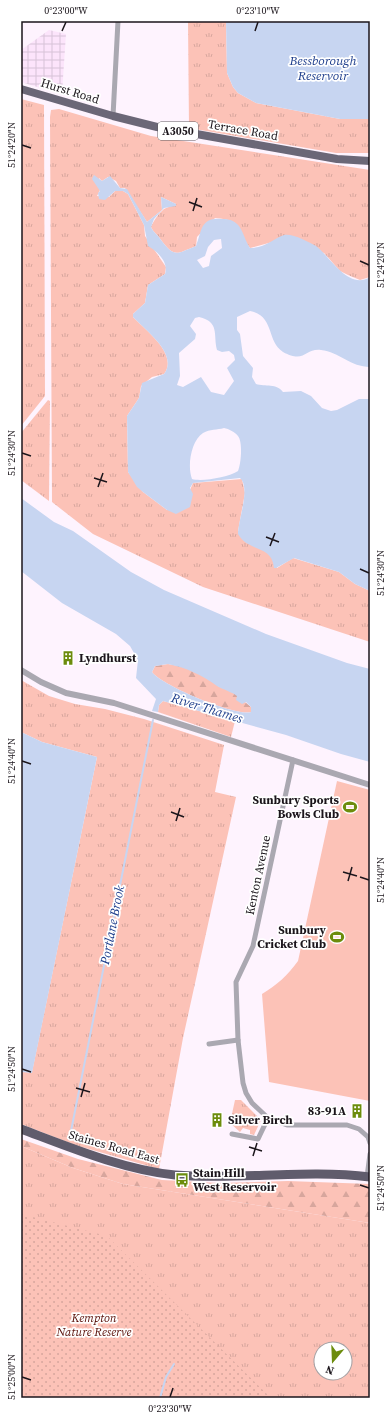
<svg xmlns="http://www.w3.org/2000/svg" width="391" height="1419" font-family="'Source Serif 4',serif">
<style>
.industrial{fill:url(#industrial-grid)}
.grass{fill:url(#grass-tufts);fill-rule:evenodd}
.forest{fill:url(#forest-firs)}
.park{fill:url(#park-dots)}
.garden{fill:#fcc2b7}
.water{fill:#c7d5f1;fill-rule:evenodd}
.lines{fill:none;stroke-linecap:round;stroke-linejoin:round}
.stream{stroke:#c7d5f1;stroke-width:2}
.minor{stroke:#aaa8b1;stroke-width:5}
.tertiary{stroke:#aaa8b1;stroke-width:6}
.primary{stroke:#6b6777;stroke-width:8}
.trunk{stroke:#605c6c;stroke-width:9}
.ticks{fill:none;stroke:#1b151b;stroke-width:1.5}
.labels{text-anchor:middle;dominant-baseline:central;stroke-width:3.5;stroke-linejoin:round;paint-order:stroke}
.shield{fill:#fff;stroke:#5f5b5f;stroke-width:1}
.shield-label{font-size:11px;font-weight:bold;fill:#1b151b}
.street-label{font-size:12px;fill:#1b151b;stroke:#fff}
.poi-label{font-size:12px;font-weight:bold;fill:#1b151b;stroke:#fff;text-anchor:start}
.park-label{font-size:12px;font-style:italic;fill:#590e07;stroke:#fff}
.water-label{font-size:13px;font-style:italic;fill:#1e3e8c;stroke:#fff}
.neatline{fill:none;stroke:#1b151b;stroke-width:1.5}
.ticks-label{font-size:10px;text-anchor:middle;fill:#1b151b}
</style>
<defs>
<pattern id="industrial-grid" width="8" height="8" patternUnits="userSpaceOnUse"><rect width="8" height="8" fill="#fce4fb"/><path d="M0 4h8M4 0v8" fill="none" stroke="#d7c3d7"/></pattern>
<pattern id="grass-tufts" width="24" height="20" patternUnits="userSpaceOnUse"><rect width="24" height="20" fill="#fcc2b7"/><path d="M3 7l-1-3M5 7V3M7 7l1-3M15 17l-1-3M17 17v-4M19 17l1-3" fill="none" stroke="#d7a69d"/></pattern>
<pattern id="forest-firs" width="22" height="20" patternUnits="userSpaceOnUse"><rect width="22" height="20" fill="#fcc2b7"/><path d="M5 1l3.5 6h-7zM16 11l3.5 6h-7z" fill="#d7a69d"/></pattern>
<pattern id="park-dots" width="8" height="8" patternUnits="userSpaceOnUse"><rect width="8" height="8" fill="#fcc2b7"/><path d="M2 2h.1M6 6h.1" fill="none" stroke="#d7a69d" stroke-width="1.8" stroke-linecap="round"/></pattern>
</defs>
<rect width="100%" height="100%" fill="#fef3fe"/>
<polygon class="industrial" points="49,30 66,34 62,93 45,86 44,89 21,82 21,50"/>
<g class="grass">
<polygon points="188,21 226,21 227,73 233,87 238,93 256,103 340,119 370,119 370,153 336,153 189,128"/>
<polygon points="21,99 44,105 45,396 21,426"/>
<path d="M59 109 151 136 370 170V277L360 280 348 275 340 271 324 253 276 241 250 248C235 228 246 221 215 218L197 237 196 246C176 254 175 258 161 240 158 235 153 232 151 227 154 220 159 213 164 209 167 207 173 206 176 204L161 197 162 210 147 222 125 188H120L116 181 108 177 102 181 99 178 100 190 97 196 109 197 115 191H123L128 194 144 225 145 236 166 267 165 274 148 285 145 303 133 314V317C145 330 179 354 164 374L152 377 141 386 139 398 127 416 128 472 143 492 167 510 190 490 193 483 242 479 245 493 238 531 270 554 277 568 293 558 339 572 355 584 370 591V642L203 587 93 534 52 502 50 117 51 110Z"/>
<polygon points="48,400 50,401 49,501 21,480 21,433"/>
<polygon points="21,680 49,696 75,704 105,709 144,719 224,745 215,792 236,797 183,1038 159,1169 75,1145 21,1124 21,1072 32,1072 97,757 42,742 21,732"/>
<polygon points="163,701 235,721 231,737 158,712 159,705"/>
<polygon points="235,1100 241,1100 261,1120 254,1135 250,1134 250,1130 243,1128 240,1132 230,1123"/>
<path d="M21 1146 73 1168 123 1184 370 1223V1398H21ZM321 1349H345V1373H321Z"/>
</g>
<g class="forest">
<path d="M168 664 185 667 211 680 218 686 233 692 251 707V712C236 717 161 685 152 672L155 666Z"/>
<polygon points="21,1139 78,1159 162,1180 219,1183 288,1181 370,1184 370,1223 123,1184 73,1168 21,1146"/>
</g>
<polygon class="park" points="21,1214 107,1236 271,1398 21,1398"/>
<path class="garden" d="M337 781 370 790V1101L269 1082 262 994C277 985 288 975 298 961Z"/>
<g class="water">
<polygon points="226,21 370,21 370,119 340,119 256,103 238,93 233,87 227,73"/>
<path d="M94 175 102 181 110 176 120 188 127 189 147 222 162 210 161 197 176 204V206L164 208 154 219 151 227C153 232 158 235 161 240 175 258 176 254 196 246 202 231 200 217 222 219 229 219 234 220 239 226 244 233 245 241 250 248 265 248 273 239 284 235 292 233 309 242 316 246 329 255 348 291 370 277V367C351 367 339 352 321 350 305 348 305 364 283 352 266 341 275 316 250 311L237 317V330L240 334 243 356 253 368 252 377 256 384C265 387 277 383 283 392L301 391 311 396 322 408 331 411 337 410 359 399H370V591L355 584 339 572 294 558 276 568H274C272 544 249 553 238 534 238 520 251 488 240 478L193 483 190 488 193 494 190 507 176 514 167 510 143 492 137 487 128 472 127 416 139 398 142 383 164 374C179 354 145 330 133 317V314L145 303 148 285 165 274C169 262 157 251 148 246L144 225 128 194 123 191H115L105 200 99 199 98 193 100 191 92 179ZM221 239 222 248 211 256 209 266 203 268 197 260 205 256 208 247 214 240ZM199 317C220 322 213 334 217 350L222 352 229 351 234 355 235 360 227 368 234 381 224 395 211 392 201 377 183 387 177 385 180 376 179 353 195 339 196 334 190 326 195 318ZM224 428C229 429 235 432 238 436 243 442 241 464 238 471 229 477 202 482 192 479 187 466 191 441 203 433 210 429 217 430 224 428Z"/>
<path d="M21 498 54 522 73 531 131 572 164 590 266 634 347 663 370 669V762L341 754 286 735 163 701 159 705 158 712 152 711 156 699 136 678 138 660 130 646 116 634 62 603 21 571ZM168 664C187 668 202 675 217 686 224 690 232 692 237 696L236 700 242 704 246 702 251 707V712C236 717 161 685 152 672L155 666Z"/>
<polygon points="21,732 42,742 97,757 32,1073 21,1072"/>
</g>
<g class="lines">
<g class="stream">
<polyline points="71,1131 153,720"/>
<polyline points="160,1398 166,1377 174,1364"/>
</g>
<g class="minor">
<polyline points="113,116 118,21"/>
<polyline points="293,760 253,946 236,982 238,1040 243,1083 246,1093 252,1103 268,1118 287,1125 347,1125 359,1129 368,1137 370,1143"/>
<polyline points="209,1044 238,1040"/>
<polyline points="232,1134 258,1139 268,1118"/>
<polyline points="367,1177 370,1154"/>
</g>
<polyline class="tertiary" points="21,670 41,682 66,693 114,703 370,785"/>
<polyline class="primary" points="21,89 113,116 157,127 337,159 370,161"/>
<path class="trunk" d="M21 1129C69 1147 124 1170 175 1175 240 1180 306 1169 370 1177"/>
</g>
<path class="ticks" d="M62 31 66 22M255 31 258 22M22 145 31 148M189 202 202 207M193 211 197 198M360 261 369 265M22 453 31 456M94 478 107 482M98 487 103 473M266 537 279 542M270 546 275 533M360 569 369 573M22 761 31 764M171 812 184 817M176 821 180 808M343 872 357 876M360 877 369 880M348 881 352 867M22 1069 31 1072M76 1088 90 1092M81 1097 85 1083M249 1147 262 1151M253 1156 257 1143M360 1185 369 1188M22 1377 31 1380M170 1397 173 1388"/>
<defs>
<symbol id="building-bare" viewBox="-9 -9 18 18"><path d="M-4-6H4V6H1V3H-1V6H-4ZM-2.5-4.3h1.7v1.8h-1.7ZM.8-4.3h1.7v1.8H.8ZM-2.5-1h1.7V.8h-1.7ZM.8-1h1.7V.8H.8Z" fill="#6c8c0c" stroke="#fff" stroke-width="2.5" paint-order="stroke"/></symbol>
<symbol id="stadium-bare" viewBox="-9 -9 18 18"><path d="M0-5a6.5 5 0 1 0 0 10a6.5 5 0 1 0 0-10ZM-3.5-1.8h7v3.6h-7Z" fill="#6c8c0c" stroke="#fff" stroke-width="2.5" paint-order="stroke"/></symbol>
<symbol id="bus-bare" viewBox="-9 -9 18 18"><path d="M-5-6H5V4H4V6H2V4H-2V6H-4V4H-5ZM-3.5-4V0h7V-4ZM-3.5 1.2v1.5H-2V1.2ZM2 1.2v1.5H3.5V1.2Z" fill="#6c8c0c" stroke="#fff" stroke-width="2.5" paint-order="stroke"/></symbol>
</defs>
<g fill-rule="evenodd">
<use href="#building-bare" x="58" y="648" width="20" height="20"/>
<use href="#stadium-bare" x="340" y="797" width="20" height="20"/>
<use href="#stadium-bare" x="327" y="927" width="20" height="20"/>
<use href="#building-bare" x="347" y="1101" width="20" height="20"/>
<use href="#building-bare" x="207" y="1110" width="20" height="20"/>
<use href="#bus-bare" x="172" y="1170" width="20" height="20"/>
</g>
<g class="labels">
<rect class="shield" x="158" y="122" width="40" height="18" rx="3"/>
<g class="shield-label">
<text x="178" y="131">A3050</text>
</g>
<g class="street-label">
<text transform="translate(70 91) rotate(17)">Hurst Road</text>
<text transform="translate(243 130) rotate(10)">Terrace Road</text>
<text transform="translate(258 875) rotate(-78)">Kenton Avenue</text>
<text transform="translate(114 1147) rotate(16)">Staines Road East</text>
</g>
<g class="poi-label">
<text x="79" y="658">Lyndhurst</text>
<text x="339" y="800" text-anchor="end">Sunbury Sports<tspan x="339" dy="14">Bowls Club</tspan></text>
<text x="326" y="930" text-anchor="end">Sunbury<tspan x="326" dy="14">Cricket Club</tspan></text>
<text x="346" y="1111" text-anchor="end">83-91A</text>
<text x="228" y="1120">Silver Birch</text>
<text x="193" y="1173">Stain Hill<tspan x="193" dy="14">West Reservoir</tspan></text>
</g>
<g class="park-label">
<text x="94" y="1318">Kempton<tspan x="94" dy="14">Nature Reserve</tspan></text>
</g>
<g class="water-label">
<text x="323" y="60">Bessborough<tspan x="323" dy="15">Reservoir</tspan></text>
<text transform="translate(207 708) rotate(17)">River Thames</text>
<text transform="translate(112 925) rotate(-79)">Portlane Brook</text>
</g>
</g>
<rect width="391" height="1419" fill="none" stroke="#ffffff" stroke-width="44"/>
<g transform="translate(333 1361) rotate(199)"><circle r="19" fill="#ffffff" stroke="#a4a1a4"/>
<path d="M0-3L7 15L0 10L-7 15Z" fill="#6c8c0c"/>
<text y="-6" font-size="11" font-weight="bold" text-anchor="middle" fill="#1b151b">N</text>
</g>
<rect x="22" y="22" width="347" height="1375" class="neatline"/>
<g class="ticks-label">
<text x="66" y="14">0°23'00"W</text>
<text x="258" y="14">0°23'10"W</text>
<text transform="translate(11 145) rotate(-90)" y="4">51°24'20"N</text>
<text transform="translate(380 265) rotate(-90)" y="4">51°24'20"N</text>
<text transform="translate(11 453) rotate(-90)" y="4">51°24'30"N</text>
<text transform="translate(380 573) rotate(-90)" y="4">51°24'30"N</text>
<text transform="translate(11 761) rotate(-90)" y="4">51°24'40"N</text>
<text transform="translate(380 880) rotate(-90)" y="4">51°24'40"N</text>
<text transform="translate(11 1069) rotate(-90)" y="4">51°24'50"N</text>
<text transform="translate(380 1188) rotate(-90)" y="4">51°24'50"N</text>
<text transform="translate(11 1377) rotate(-90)" y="4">51°25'00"N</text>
<text x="170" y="1412">0°23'30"W</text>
</g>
</svg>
